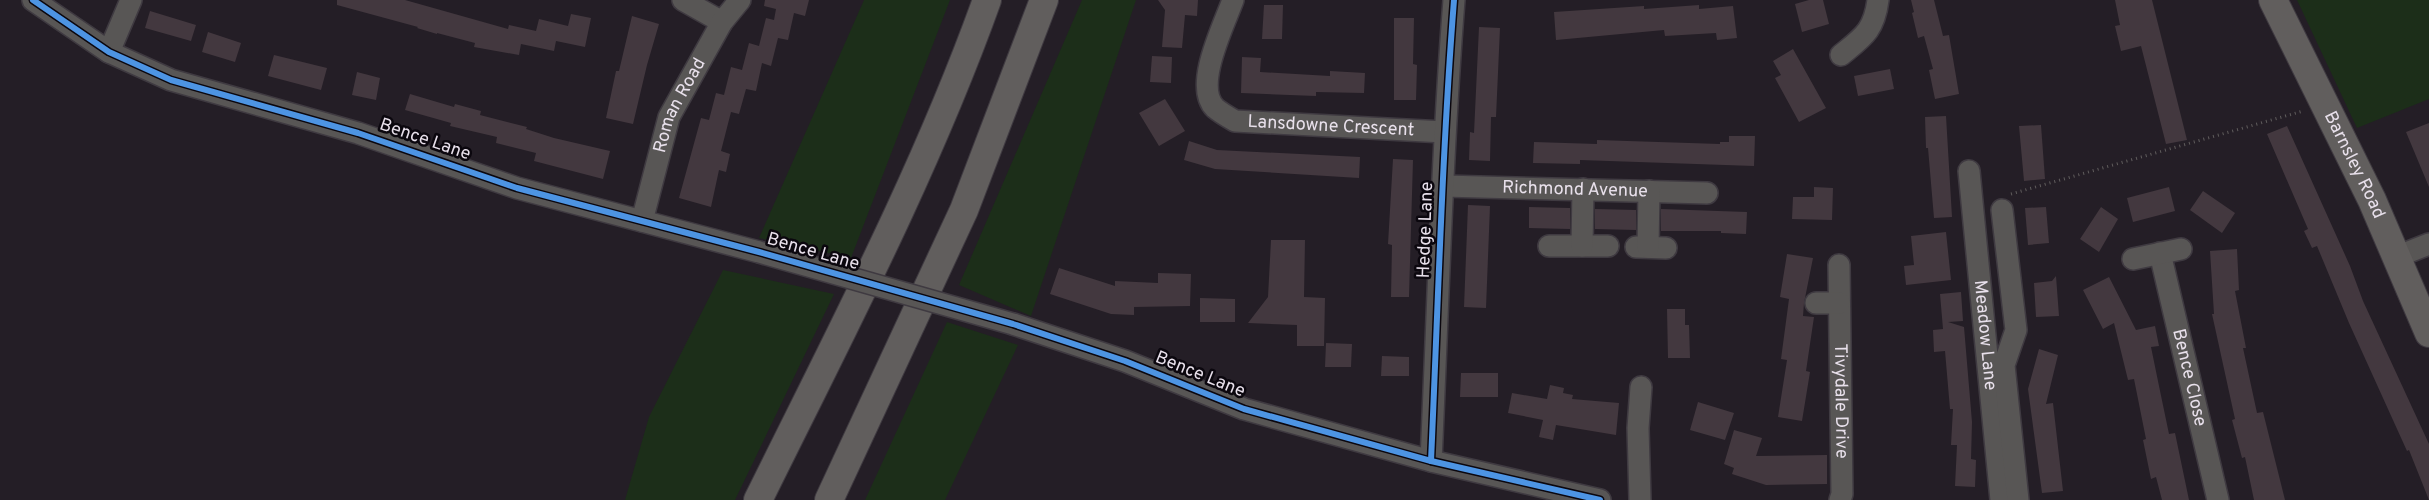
<svg xmlns="http://www.w3.org/2000/svg" width="2429" height="500" font-family="Overpass,sans-serif">
<style>
.green{fill:#1c2e19}
.building{fill:#43383f}
.lines{fill:none;stroke-linecap:round;stroke-linejoin:round}
.minor-casing{stroke:#3f3a41;stroke-width:24}
.highway-casing{stroke:#3f3a41;stroke-width:30}
.path{stroke:#605d5d;stroke-width:3;stroke-dasharray:1 4;stroke-linecap:butt}
.minor{stroke:#585655;stroke-width:21}
.highway{stroke:#615e5d;stroke-width:28}
.minor-bridge-casing{stroke:#3f3a41;stroke-width:24;stroke-linecap:butt}
.minor-bridge{stroke:#585655;stroke-width:21}
.cycleway-casing{stroke:#0b070e;stroke-width:9}
.cycleway{stroke:#4d94e3;stroke-width:6}
.labels{text-anchor:middle;dominant-baseline:central;stroke-width:5;stroke-linejoin:round;paint-order:stroke}
.street-label{font-size:18px;fill:#e8e0eb;stroke:#0b070e}
</style>
<rect width="100%" height="100%" fill="#241e26"/>
<g class="green">
<polygon points="864,0 950,0 851,258 759,238"/>
<polygon points="1082,0 1136,0 1031,316 959,285"/>
<polygon points="2297,0 2429,0 2429,99 2357,128"/>
<polygon points="723,270 834,294 735,500 625,500 649,417"/>
<polygon points="947,322 1018,345 945,500 865,500"/>
</g>
<g class="building">
<polygon points="337,0 405,0 508,29 509,25 536,31 539,19 568,26 571,14 591,18 585,47 556,41 554,51 521,44 519,55 474,47 475,43 437,33 437,34 417,28 418,27 337,5"/>
<polygon points="765,0 809,0 805,16 794,13 788,40 778,38 771,66 762,63 756,91 746,89 739,114 731,112 721,151 730,154 726,172 719,170 711,207 679,198 701,118 709,120 716,93 724,95 731,67 742,70 749,43 759,46 766,18 774,20 776,9 764,6"/>
<polygon points="1158,0 1198,0 1197,16 1185,15 1182,48 1162,47 1165,10"/>
<polygon points="1809,0 1823,0 1829,24 1802,32 1795,4"/>
<polygon points="1911,0 1934,0 1943,36 1949,35 1959,94 1935,99 1929,70 1933,69 1924,36 1918,38 1912,13 1914,12"/>
<polygon points="2115,0 2152,0 2187,140 2166,144 2141,46 2121,51 2115,26 2120,25"/>
<polygon points="1264,5 1283,5 1282,39 1262,39"/>
<polygon points="1699,5 1699,9 1733,6 1737,38 1717,40 1716,33 1665,36 1664,30 1556,40 1554,12 1644,6 1644,9"/>
<polygon points="150,11 196,25 191,41 145,28"/>
<polygon points="632,16 659,24 647,65 633,124 606,118 616,71 619,71"/>
<polygon points="1394,18 1414,18 1413,64 1417,65 1416,100 1394,100"/>
<polygon points="1479,27 1500,28 1496,117 1491,117 1490,161 1469,160 1470,132 1474,133"/>
<polygon points="208,32 241,43 235,62 202,52"/>
<polygon points="1793,49 1826,108 1799,122 1775,78 1781,75 1773,61"/>
<polygon points="274,55 327,68 321,90 268,76"/>
<polygon points="1152,56 1172,57 1171,83 1150,82"/>
<polygon points="1242,57 1261,58 1260,72 1330,76 1330,71 1365,73 1364,93 1316,92 1316,96 1241,93"/>
<polygon points="1890,69 1894,89 1858,96 1854,76"/>
<polygon points="357,72 380,78 376,100 352,95"/>
<polygon points="410,94 454,107 455,104 481,111 480,115 527,127 526,129 554,138 610,151 603,179 534,161 536,153 496,143 497,137 450,126 451,123 405,110"/>
<polygon points="1165,99 1185,131 1159,146 1139,113"/>
<polygon points="1946,116 1952,217 1934,218 1928,148 1926,148 1925,117"/>
<polygon points="2429,123 2429,187 2406,132"/>
<polygon points="2041,125 2045,179 2024,181 2019,126"/>
<polygon points="2287,126 2350,266 2363,301 2429,444 2429,500 2409,450 2407,451 2349,323 2317,246 2312,248 2304,231 2308,229 2267,134"/>
<polygon points="1729,136 1755,136 1754,166 1580,160 1580,164 1533,163 1534,142 1597,144 1597,140 1720,144 1720,142 1729,142"/>
<polygon points="1189,141 1217,150 1360,157 1359,178 1215,169 1184,160"/>
<polygon points="1393,159 1413,160 1409,297 1391,297 1392,245 1388,244"/>
<polygon points="1814,187 1833,188 1832,220 1792,219 1793,197 1814,197"/>
<polygon points="2169,187 2175,211 2133,222 2127,198"/>
<polygon points="2203,191 2235,213 2222,233 2190,210"/>
<polygon points="1468,205 1490,206 1486,308 1464,307"/>
<polygon points="1529,207 1570,208 1570,229 1529,228"/>
<polygon points="2046,207 2049,243 2028,245 2025,208"/>
<polygon points="2101,207 2118,219 2099,252 2080,239"/>
<polygon points="1595,209 1636,210 1636,230 1595,229"/>
<polygon points="1661,209 1747,212 1746,234 1721,233 1721,231 1661,231"/>
<polygon points="1946,232 1951,280 1906,285 1904,266 1914,265 1911,236"/>
<polygon points="1271,240 1305,240 1304,297 1325,298 1324,346 1297,346 1297,325 1248,323 1268,297"/>
<polygon points="2237,249 2239,290 2235,291 2246,348 2243,348 2257,413 2263,412 2285,500 2254,500 2245,457 2242,458 2232,420 2235,419 2212,314 2214,314 2210,251"/>
<polygon points="1787,254 1813,258 1804,303 1803,316 1814,317 1806,371 1810,372 1802,421 1778,417 1787,360 1781,359 1789,299 1780,297"/>
<polygon points="1059,268 1115,286 1115,281 1158,283 1158,273 1191,274 1190,306 1134,307 1134,315 1111,314 1050,294"/>
<polygon points="2056,276 2059,316 2036,317 2034,283 2052,281"/>
<polygon points="2109,277 2136,330 2155,326 2159,346 2151,347 2159,386 2169,434 2175,433 2189,500 2162,500 2156,477 2151,479 2143,440 2146,439 2134,379 2128,380 2114,323 2103,329 2083,290"/>
<polygon points="1961,292 1963,321 1948,322 1964,327 1972,422 1971,459 1976,460 1975,487 1955,486 1957,445 1951,445 1953,409 1950,409 1945,351 1934,352 1933,330 1943,329 1940,294"/>
<polygon points="1200,298 1235,299 1235,322 1200,322"/>
<polygon points="1667,309 1685,309 1685,325 1689,325 1690,358 1668,358"/>
<polygon points="1326,343 1352,344 1351,367 1325,367"/>
<polygon points="2039,349 2058,355 2046,404 2053,403 2063,491 2042,493 2028,389"/>
<polygon points="1382,356 1409,357 1409,376 1381,376"/>
<polygon points="1461,373 1498,373 1498,397 1460,397"/>
<polygon points="1550,385 1564,388 1563,393 1573,395 1572,399 1619,403 1616,435 1556,425 1553,440 1539,437 1543,420 1508,413 1512,393 1547,399"/>
<polygon points="1698,402 1734,413 1725,440 1690,430"/>
<polygon points="1734,430 1762,438 1756,456 1827,455 1827,484 1766,485 1732,474 1734,468 1724,464"/>
</g>
<g class="lines">
<defs>
<g id="minor">
<polyline points="33,0 109,52 171,80 358,133 517,188 759,252"/>
<polyline points="683,0 722,22"/>
<path id="s1" d="M1233 0C1224 25 1193 86 1215 108 1221 113 1228 117 1235 121L1444 132"/>
<polyline points="109,52 131,0"/>
<path d="M1841 55C1863 37 1874 31 1878 0"/>
<path id="s2" d="M1969 171 2001 500"/>
<path id="s3" d="M1444 186 1707 193"/>
<polyline points="2002,210 2016,330 2004,365 2018,500"/>
<path id="s4" d="M642 221 669 117 722 22 740 0"/>
<polyline points="1549,246 1608,246"/>
<polyline points="1582,246 1583,189"/>
<polyline points="1636,247 1666,248"/>
<polyline points="1648,247 1649,191"/>
<path id="s5" d="M2160 253 2218 500"/>
<polyline points="2396,257 2429,244"/>
<polyline points="2133,259 2181,249"/>
<path id="s6" d="M1839 265 1842 494 1840 500"/>
<polyline points="1816,303 1839,303"/>
<polyline points="1013,324 1125,361 1244,409 1431,461 1600,500"/>
<path d="M1431 461C1438 307 1442 153 1454 0"/>
<polyline points="1640,500 1638,428 1641,387"/>
</g>
<g id="highway">
<path id="s7" d="M2273 0 2372 200 2429 333"/>
<path d="M758 500C839 336 925 173 987 0"/>
<polyline points="829,500 964,210 1044,0"/>
</g>
</defs>
<use href="#minor" class="minor-casing"/>
<use href="#highway" class="highway-casing"/>
<polyline class="path" points="2011,194 2303,111"/>
<use href="#minor" class="minor"/>
<use href="#highway" class="highway"/>
<defs>
<polyline id="minor-bridge" points="759,252 1013,324"/>
</defs>
<use href="#minor-bridge" class="minor-bridge-casing"/>
<use href="#minor-bridge" class="minor-bridge"/>
<defs>
<g id="cycleway">
<polyline points="33,0 109,52 171,80 358,133 517,188 759,252 1013,324 1125,361 1244,409 1431,461 1600,500"/>
<path d="M1431 461C1438 307 1442 153 1454 0"/>
</g>
</defs>
<use href="#cycleway" class="cycleway-casing"/>
<use href="#cycleway" class="cycleway"/>
</g>
<g class="labels">
<g class="street-label">
<text stroke="none"><textPath href="#s4" startOffset="122">Roman Road</textPath></text>
<text stroke="none"><textPath href="#s1" startOffset="234">Lansdowne Crescent</textPath></text>
<text transform="translate(425 140) rotate(19)">Bence Lane</text>
<text stroke="none"><textPath href="#s7" startOffset="184">Barnsley Road</textPath></text>
<text stroke="none"><textPath href="#s3" startOffset="131">Richmond Avenue</textPath></text>
<text transform="translate(1426 230) rotate(-88)">Hedge Lane</text>
<text transform="translate(813 252) rotate(16)">Bence Lane</text>
<text stroke="none"><textPath href="#s2" startOffset="165">Meadow Lane</textPath></text>
<text transform="translate(1200 375) rotate(22)">Bence Lane</text>
<text stroke="none"><textPath href="#s5" startOffset="128">Bence Close</textPath></text>
<text stroke="none"><textPath href="#s6" startOffset="136">Tivydale Drive</textPath></text>
</g>
</g>
</svg>
